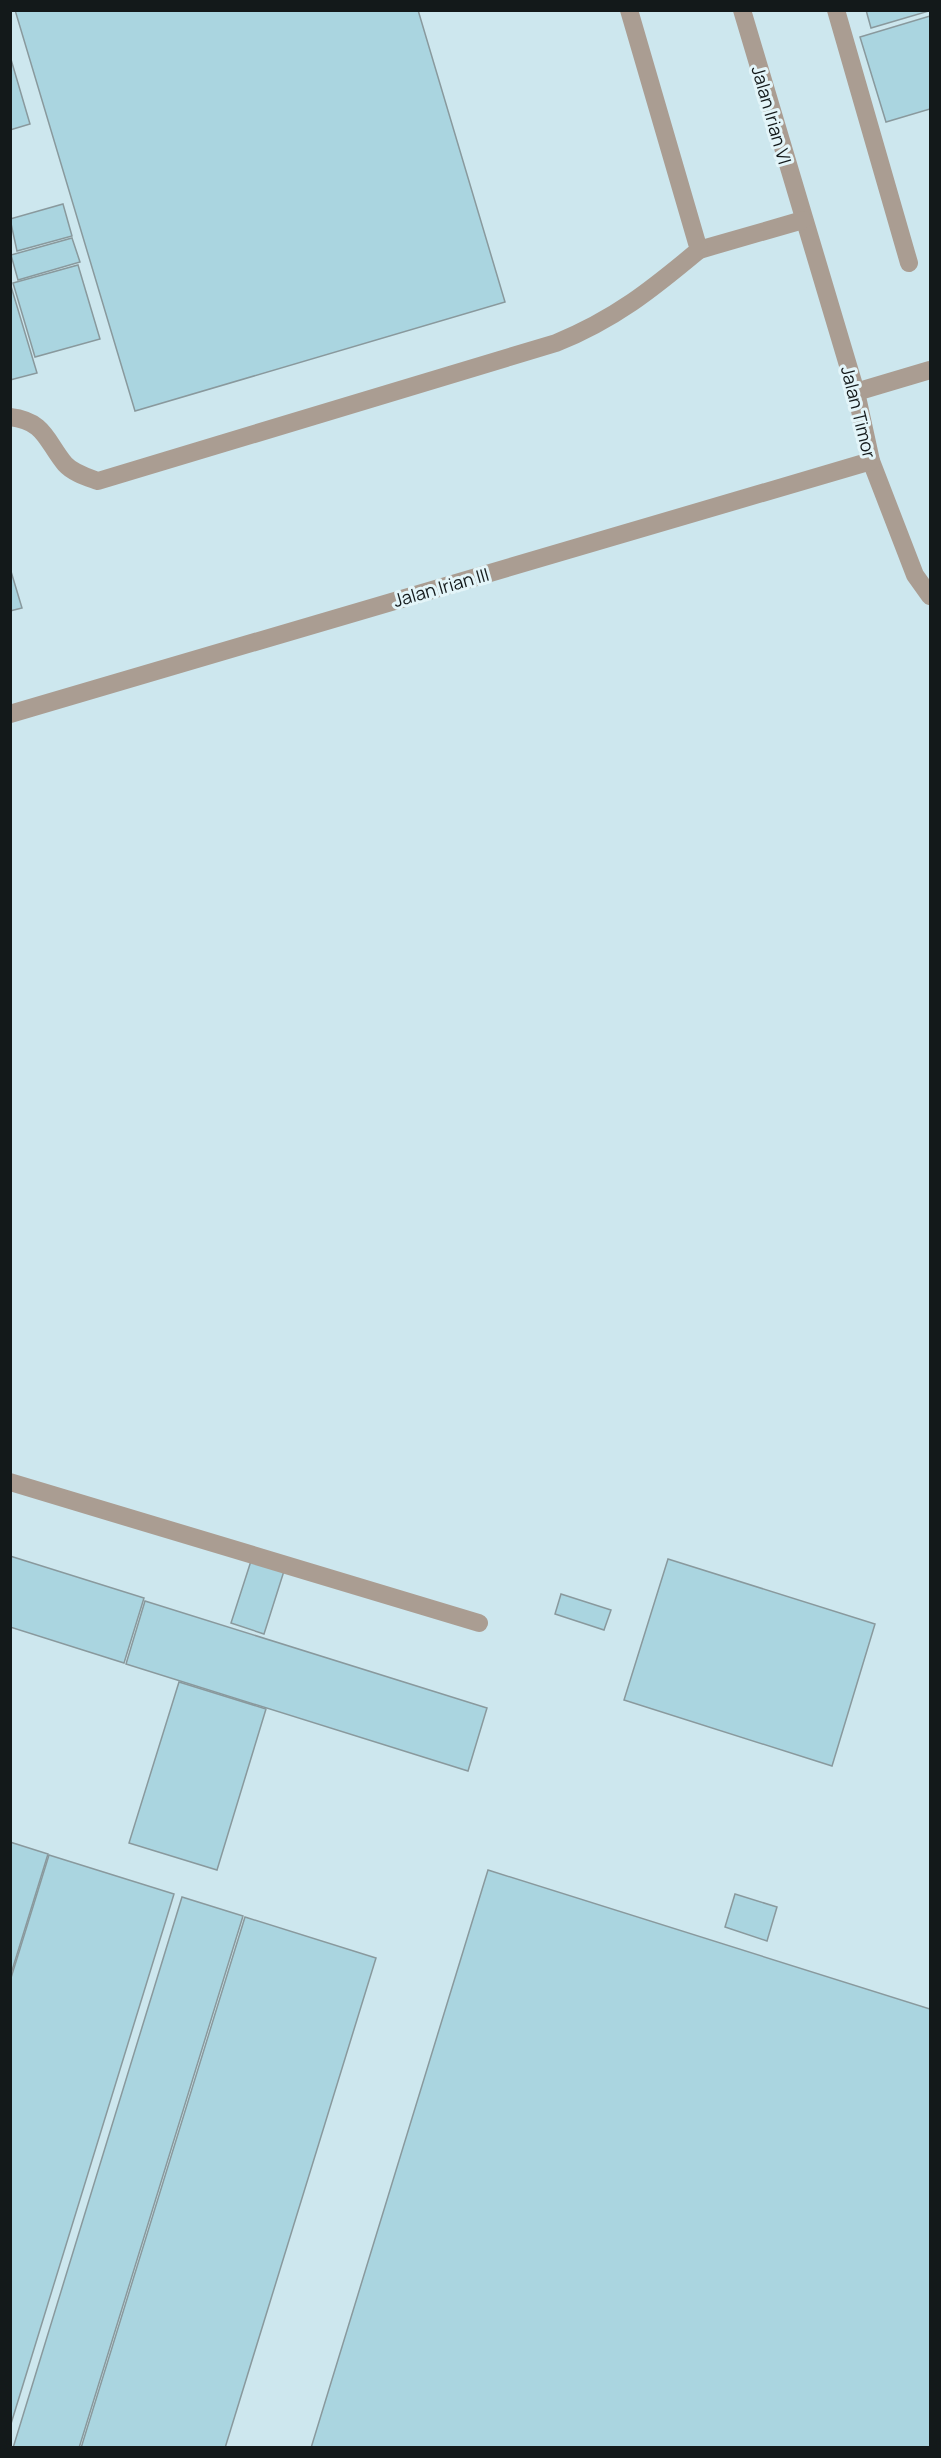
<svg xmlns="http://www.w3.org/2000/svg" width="941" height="2458" font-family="Manrope,sans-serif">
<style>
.built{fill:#cde7ee}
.building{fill:#aad5e0;stroke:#89999d;stroke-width:1.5}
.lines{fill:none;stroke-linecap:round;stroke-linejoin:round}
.minor{stroke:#aa9d92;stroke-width:18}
.labels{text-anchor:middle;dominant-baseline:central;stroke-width:6;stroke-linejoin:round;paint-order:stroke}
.street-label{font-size:18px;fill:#13191a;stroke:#e3f5f9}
</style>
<rect width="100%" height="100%" fill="#e3f5f9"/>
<rect class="built" x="11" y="11" width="919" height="2436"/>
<g class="building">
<polygon points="15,10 418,10 505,302 135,411"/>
<polygon points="866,10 929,10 929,11 871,28"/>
<polygon points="930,16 930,109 886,122 860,37"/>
<polygon points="10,56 30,124 10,130"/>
<polygon points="63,204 72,236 17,251 10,219"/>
<polygon points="72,238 80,262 18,280 11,255"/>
<polygon points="78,265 100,339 35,357 13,283"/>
<polygon points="10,283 37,373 10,380"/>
<polygon points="10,568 22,608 10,611"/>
<polygon points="10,1556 144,1598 124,1663 10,1627"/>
<polygon points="668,1559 875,1624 832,1766 624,1700"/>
<polygon points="251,1561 284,1571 264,1634 231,1623"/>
<polygon points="561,1594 611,1610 604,1630 555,1614"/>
<polygon points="145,1601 487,1708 468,1771 126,1664"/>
<polygon points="179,1682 266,1709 217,1870 129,1843"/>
<polygon points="10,1842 48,1854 10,1977"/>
<polygon points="49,1855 174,1894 10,2427 10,1981"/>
<polygon points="488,1870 930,2009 930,2448 311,2448"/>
<polygon points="735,1894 777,1907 767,1941 725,1927"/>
<polygon points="182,1897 243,1916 79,2448 13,2448"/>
<polygon points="245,1917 376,1958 225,2448 81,2448"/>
</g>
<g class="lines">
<g class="minor">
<polyline points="742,10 856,392 871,461 915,575 930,596"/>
<polyline points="836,10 909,263"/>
<polyline points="699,250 803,220"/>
<polyline points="856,392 930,370"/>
<path d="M10 417C45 421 46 441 65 464 73 473 87 477 98 481L556 343C615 319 651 290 699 250L629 10"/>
<polyline points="10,714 871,461"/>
<polyline points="10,1482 479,1623"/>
</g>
</g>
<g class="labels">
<g class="street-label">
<text transform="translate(772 115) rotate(74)">Jalan Irian VI</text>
<text transform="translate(859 412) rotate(76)">Jalan Timor</text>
<text transform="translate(441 587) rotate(-16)">Jalan Irian III</text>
</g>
</g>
<rect width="941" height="2458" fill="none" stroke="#13191a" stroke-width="24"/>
</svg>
